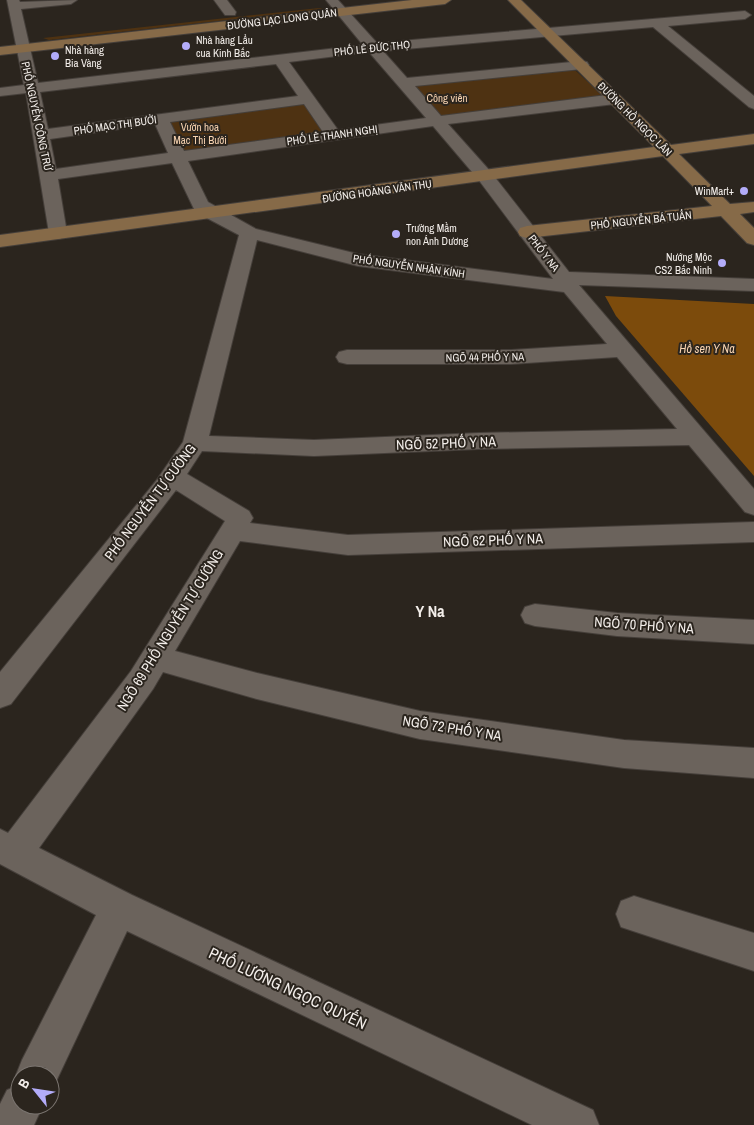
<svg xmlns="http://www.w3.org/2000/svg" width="754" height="1125" font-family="'Archivo Narrow',sans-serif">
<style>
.green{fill:#4e3212}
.water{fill:#7c4b0c}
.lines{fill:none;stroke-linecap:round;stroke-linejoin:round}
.street-casing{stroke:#453f3a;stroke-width:2}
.secondary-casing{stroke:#453f3a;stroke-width:2}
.street{fill:#6b635c;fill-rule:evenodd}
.secondary{fill:#866a48;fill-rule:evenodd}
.poi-dot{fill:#b3acf9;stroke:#2b251e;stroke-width:2}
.labels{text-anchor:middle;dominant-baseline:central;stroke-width:4;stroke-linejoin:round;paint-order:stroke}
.far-street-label{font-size:11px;fill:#f3eeea;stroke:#2b251e}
.far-poi-label{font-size:11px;fill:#f3eeea;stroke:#2b251e;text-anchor:start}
.far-park-label{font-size:11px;fill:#f7d3b1;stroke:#2b251e}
.far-water-label{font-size:12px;font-style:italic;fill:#f9d5b3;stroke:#2b251e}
.street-label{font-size:14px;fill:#f3eeea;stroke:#2b251e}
.quarter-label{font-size:16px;font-weight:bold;fill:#f3eeea;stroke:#2b251e}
.near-street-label{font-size:16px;fill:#f3eeea;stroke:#2b251e}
</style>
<rect width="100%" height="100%" fill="#2b251e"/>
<g class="green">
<polygon points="319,8 324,9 49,40 43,38"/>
<polygon points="567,70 576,71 601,94 597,99 446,116 436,115 410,86"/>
<polygon points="307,103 325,135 179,152 165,122"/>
</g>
<polygon class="water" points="605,296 754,304 754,476 616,316"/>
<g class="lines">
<defs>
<g id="street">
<path d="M7 0H19L20 2 77 0 71 4 21 9 38 83 363 45 326 0H338L377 43 745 11 751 15 745 19 668 26 754 96V109L749 107 653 27 383 51 407 78 582 61 587 62 589 65 587 68 582 69 415 86 441 116 615 94 620 96 623 99 620 102 615 104 448 124 490 171 569 272 754 279V291L579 285 754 489V515L745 512 689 445 479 449 314 456 202 451 187 474 249 511 253 518 250 523 348 535 754 522V542L348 555 240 541 175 651 257 673 420 711 624 740 754 748V778L624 768 420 739 257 699 163 672 153 689 39 848 132 895 593 1110 599 1125H532L127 931 52 1090H50V1075H20V1084L16 1075 22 1060 96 915 0 864V829L8 833 131 671 225 521 176 490 11 704 0 708V672L156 481 183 442 239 235 205 217 194 209 172 163 58 179 67 233 65 237 58 239 51 237 49 233 26 93 0 96V88L24 85ZM369 52 426 118 338 130 289 62ZM276 64 298 96 48 129 40 92ZM304 104 323 132 184 151 170 122ZM155 124 168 153 56 169 50 139ZM433 126 478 179 553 279 358 254 256 229 208 202 188 161ZM257 240 358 266 564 292 607 344 511 350H347L339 352 336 357 339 362 347 364H511L617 357 677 429 479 433 314 440 209 436Z"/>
<polygon points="214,0 227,0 236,12 235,15 225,15"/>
<polygon points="535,604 617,613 754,620 754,644 617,636 535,626 525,623 521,615 525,607"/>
<polygon points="634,896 754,933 754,971 621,927 616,914 621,901"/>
<polygon points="20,1085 20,1105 43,1105 34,1125 0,1125 0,1104 7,1090"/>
</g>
<g id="secondary">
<polygon points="412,0 451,0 445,4 0,55 0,47"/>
<polygon points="508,0 521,0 671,145 754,134 754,144 679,154 730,204 754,202 754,212 740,214 754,228 754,245 747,243 721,216 527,238 520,236 518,232 520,228 527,226 712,206 663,156 0,247 0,235 654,147"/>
</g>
</defs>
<use href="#street" class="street-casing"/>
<use href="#secondary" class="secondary-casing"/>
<use href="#street" class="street"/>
<use href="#secondary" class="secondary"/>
</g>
<g class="poi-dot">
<circle cx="186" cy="46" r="5"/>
<circle cx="55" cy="56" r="5"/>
<circle cx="744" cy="191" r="5"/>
<circle cx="396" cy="234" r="5"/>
<circle cx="722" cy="263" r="5"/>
</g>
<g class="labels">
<g class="far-street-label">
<text transform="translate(282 19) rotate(-7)">ĐƯỜNG LẠC LONG QUÂN</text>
<text transform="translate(372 48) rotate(-6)">PHỐ LÊ ĐỨC THỌ</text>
<text transform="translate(37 116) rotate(78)">PHỐ NGUYỄN CÔNG TRỨ</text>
<text transform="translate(635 119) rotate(45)">ĐƯỜNG HỒ NGỌC LÂN</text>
<text transform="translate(115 125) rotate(-8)">PHỐ MẠC THỊ BƯỞI</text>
<text transform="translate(332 135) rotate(-8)">PHỐ LÊ THANH NGHỊ</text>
<text transform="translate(377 191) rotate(-8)">ĐƯỜNG HOÀNG VĂN THỤ</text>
<text transform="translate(641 220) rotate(-6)">PHỐ NGUYỄN BÁ TUẤN</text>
<text transform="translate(544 253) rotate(52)">PHỐ Y NA</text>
<text transform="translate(409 266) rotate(8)">PHỐ NGUYỄN NHÂN KÍNH</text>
<text transform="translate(485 357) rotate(-1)">NGÕ 44 PHỐ Y NA</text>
</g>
<g class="far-poi-label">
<text x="196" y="40">Nhà hàng Lẩu<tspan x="196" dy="13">cua Kinh Bắc</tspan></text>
<text x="65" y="50">Nhà hàng<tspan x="65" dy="13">Bia Vàng</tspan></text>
<text x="734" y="191" text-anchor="end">WinMart+</text>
<text x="406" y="228">Trường Mầm<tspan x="406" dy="13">non Ánh Dương</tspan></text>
<text x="712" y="257" text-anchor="end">Nướng Mộc<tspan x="712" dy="13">CS2 Bắc Ninh</tspan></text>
</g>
<g class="far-park-label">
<text x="447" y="98">Công viên</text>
<text x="200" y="127">Vườn hoa<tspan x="200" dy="13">Mạc Thị Bưởi</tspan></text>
</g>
<g class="far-water-label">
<text x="707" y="349">Hồ sen Y Na</text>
</g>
<g class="street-label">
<text transform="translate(446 443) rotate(-2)">NGÕ 52 PHỐ Y NA</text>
<text transform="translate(150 502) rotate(-53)">PHỐ NGUYỄN TỰ CƯỜNG</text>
<text transform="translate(493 540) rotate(-2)">NGÕ 62 PHỐ Y NA</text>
<text transform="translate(644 625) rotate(4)">NGÕ 70 PHỐ Y NA</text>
<text transform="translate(170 630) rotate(-58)">NGÕ 69 PHỐ NGUYỄN TỰ CƯỜNG</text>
<text transform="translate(452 728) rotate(9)">NGÕ 72 PHỐ Y NA</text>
</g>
<g class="quarter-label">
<text x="430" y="611">Y Na</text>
</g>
<g class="near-street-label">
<text transform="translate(288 988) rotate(25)">PHỐ LƯƠNG NGỌC QUYẾN</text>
</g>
</g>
<g transform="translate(35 1090) rotate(300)"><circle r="24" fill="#2b251e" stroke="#7b7570"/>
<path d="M0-4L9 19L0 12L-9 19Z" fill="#b3acf9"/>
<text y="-8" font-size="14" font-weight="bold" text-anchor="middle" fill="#f3eeea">B</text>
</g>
</svg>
